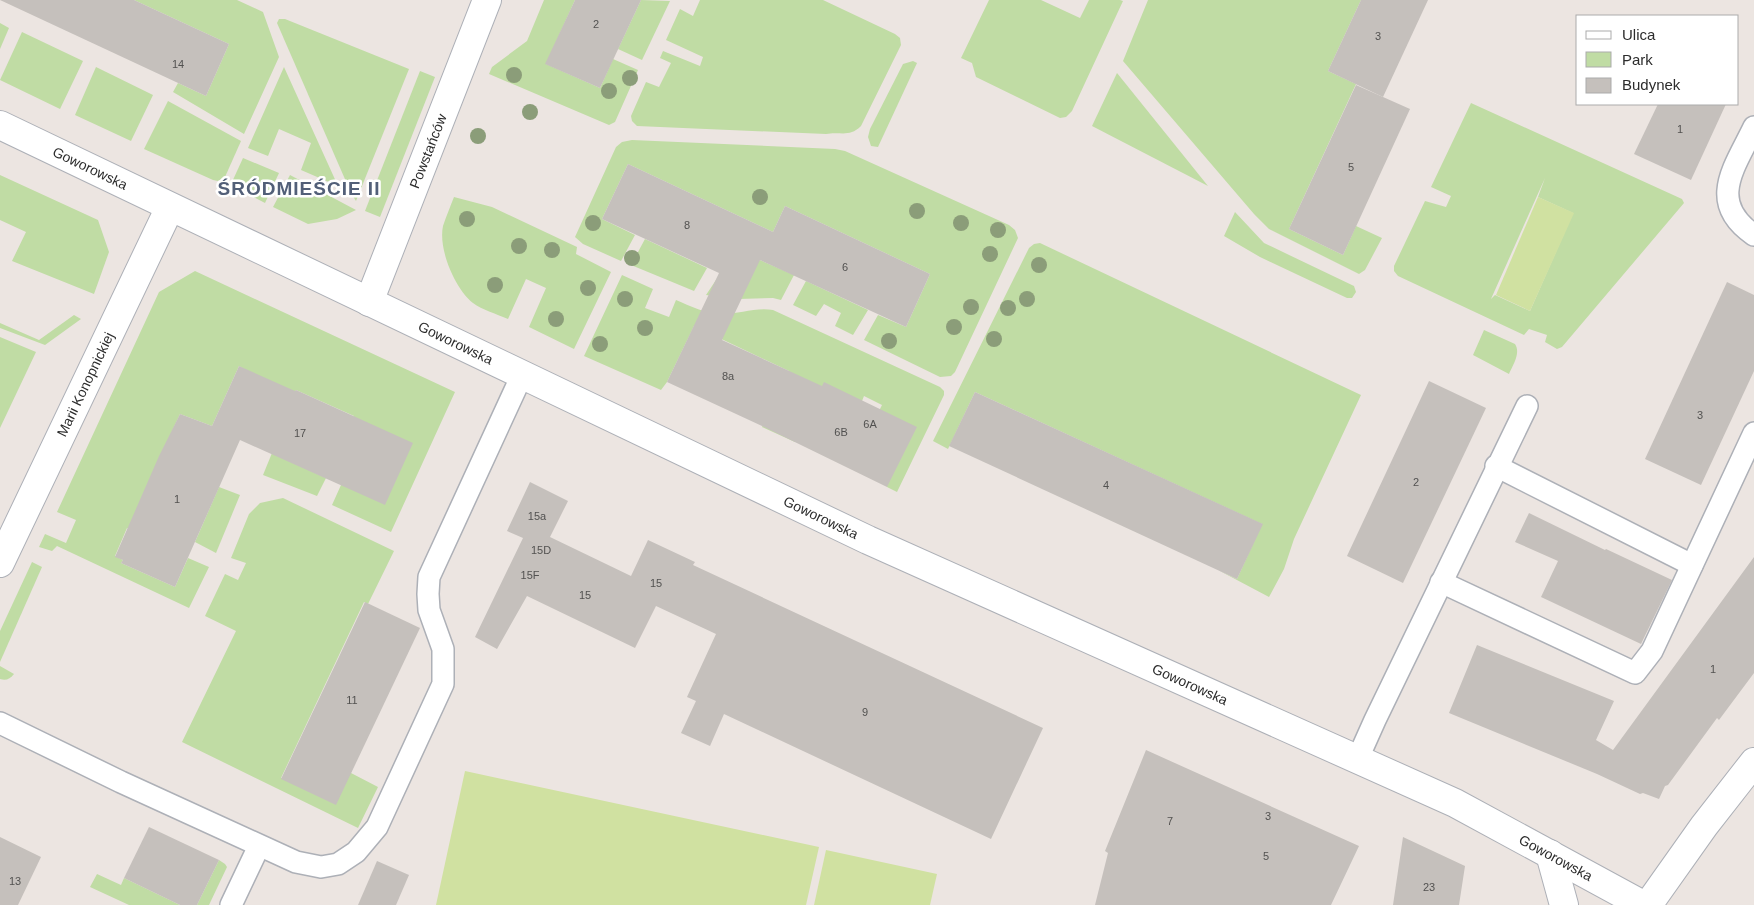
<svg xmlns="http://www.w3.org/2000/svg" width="1754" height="905" font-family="Arial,sans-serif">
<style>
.green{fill:#c0dca4;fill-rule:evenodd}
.pitch{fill:#d0e1a1}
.building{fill:#c5c0bc}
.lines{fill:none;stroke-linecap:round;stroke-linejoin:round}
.lane-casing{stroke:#adb0b7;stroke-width:24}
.street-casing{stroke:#adb0b7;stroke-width:30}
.secondary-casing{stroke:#adb0b7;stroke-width:30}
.lane{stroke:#fff;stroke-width:21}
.street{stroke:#fff;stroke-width:28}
.secondary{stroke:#fff;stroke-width:28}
.tree{fill:#8b9d79}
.labels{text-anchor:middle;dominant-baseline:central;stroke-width:5;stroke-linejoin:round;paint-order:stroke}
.number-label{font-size:11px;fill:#525150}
.street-label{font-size:14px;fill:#2c2c2c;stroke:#fff}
.district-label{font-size:19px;font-weight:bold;letter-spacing:1px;fill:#525f78;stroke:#fff}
</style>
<rect width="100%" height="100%" fill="#ece5e1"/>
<g class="green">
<polygon points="134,0 237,0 263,12 279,57 244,134 173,92 178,83 206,96 229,44"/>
<polygon points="544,0 575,0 546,64 600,88 613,59 638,70 615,122 609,125 489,74 492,67 527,41"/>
<polygon points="641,0 670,1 642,60 618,49"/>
<path d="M700 0H823L895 34 900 38 901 45 861 126C849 138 840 131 826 134L637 126 632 121 631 116 646 82 659 87 671 63 660 58 663 51 700 66 703 57 666 40 680 9 693 16Z"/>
<polygon points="989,0 1041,0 1080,18 1089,0 1120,0 1123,1 1072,111 1066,117 1060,118 976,77 972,63 961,58"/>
<polygon points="1148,0 1361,0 1328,71 1356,84 1289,229 1343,255 1356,226 1382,238 1365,270 1359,274 1269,229 1254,214 1123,61"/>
<polygon points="279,19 285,19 409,69 356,201 351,193 277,23"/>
<polygon points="0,23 9,28 0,49"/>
<polygon points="22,32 83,61 60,109 0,80"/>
<polygon points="913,61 917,63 878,147 871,146 868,137 870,129 903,64"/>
<polygon points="96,67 153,95 131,141 75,115"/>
<polygon points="284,67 338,186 301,170 311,143 279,129 268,156 248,148"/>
<polygon points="420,71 435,77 380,217 365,211"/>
<polygon points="1117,73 1208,186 1092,126"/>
<polygon points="168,101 241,141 225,177 218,181 213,180 144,149"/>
<path d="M1471 103 1682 199 1684 203 1562 347 1557 349 1545 342 1547 335 1529 329 1524 335 1398 276 1394 271V266L1425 201 1446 207 1451 196 1431 187ZM1545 178 1538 197 1573 213 1530 311 1495 295 1491 299Z"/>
<polygon points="632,140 835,149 845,151 1009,225 1015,230 1018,238 955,372 951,376 940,377 864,340 878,315 906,327 930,274 785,206 773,232 628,164 602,219 635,235 621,261 583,244 575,237 616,147 622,142"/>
<polygon points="243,158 279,173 265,203 234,187 232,182"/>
<polygon points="0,175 98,220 109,252 94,294 12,261 26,232 0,220"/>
<polygon points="290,175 356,210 337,219 308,224 273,207"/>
<path d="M454 197 492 207 577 247 576 254 611 272 574 349 529 327 546 288 526 279 508 319C497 314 482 310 473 303 455 289 438 249 443 226 446 217 450 207 454 197Z"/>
<polygon points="1235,212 1264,243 1354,286 1356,292 1352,298 1347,298 1260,257 1224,236"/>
<polygon points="645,239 707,268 694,291 631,265"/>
<polygon points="1040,243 1361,395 1294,539 1284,569 1269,597 1218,570 1237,579 1262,524 975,392 948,449 933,441 1029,248 1034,244"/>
<polygon points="760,260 794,275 781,300 773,298 738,299 706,295 720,274"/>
<polygon points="195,271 455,392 391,532 332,505 341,485 354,416 296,390 293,396 239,366 212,426 180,414 168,440 136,532 127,528 115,556 123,560 121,563 175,587 188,558 209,567 189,608 57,546 52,551 39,547 45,534 66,543 76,520 57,512 159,292"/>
<path d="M622 275 653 289 645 308 669 317 676 300C690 306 706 314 722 314 739 314 756 307 773 310L940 387 944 391V395L897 492 887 487 880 409 882 405 864 396 862 401 795 442 762 427 789 371 694 326 667 382 661 390 584 356Z"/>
<polygon points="806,281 868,310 853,335 835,326 841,313 824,304 816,316 793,305"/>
<polygon points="74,315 81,319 45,345 0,328 0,323 39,340"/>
<path d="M1484 330 1515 344C1521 353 1513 365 1509 374L1473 355Z"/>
<polygon points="0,337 36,352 0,428"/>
<polygon points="272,453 326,478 317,496 263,475"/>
<polygon points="219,487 240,495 216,553 195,542"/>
<polygon points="283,498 394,551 368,604 364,602 281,778 351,773 378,787 358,828 182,742 236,631 205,616 225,574 238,580 246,563 231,558 249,514 260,503"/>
<polygon points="32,562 42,567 0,662 0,631"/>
<path d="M0 666 14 674C10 679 6 681 0 679Z"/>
<polygon points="219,860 225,864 227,867 209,905 197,905"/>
<polygon points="97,874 121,885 124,878 180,905 129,905 90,887"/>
</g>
<g class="pitch">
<polygon points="1538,197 1574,213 1530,311 1496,295"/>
<polygon points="465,771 819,847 806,905 436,905"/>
<polygon points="826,850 937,874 930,905 814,905"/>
</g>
<g class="building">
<polygon points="0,0 134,0 229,44 206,96"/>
<polygon points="575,0 641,0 600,88 545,64"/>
<polygon points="1361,0 1428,0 1383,97 1328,71"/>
<polygon points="1356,85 1410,109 1343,255 1289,229"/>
<polygon points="1658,104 1726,104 1691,180 1634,154"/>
<polygon points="628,164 773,232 785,206 930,274 906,327 760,260 722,340 822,386 824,382 917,427 887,487 762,426 667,382 719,273 602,219"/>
<polygon points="1727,282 1754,295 1754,371 1701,485 1645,459"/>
<polygon points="239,366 295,391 296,390 413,443 385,505 240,440 175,587 121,563 123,560 115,557 159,456 180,414 212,426"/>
<polygon points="1429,381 1486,408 1403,583 1347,556"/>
<polygon points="975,392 1263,524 1237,579 949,446"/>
<polygon points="530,482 568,501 550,537 631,576 648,540 695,562 693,565 1043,728 991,839 724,714 710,746 681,733 696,701 687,697 716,634 656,606 635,648 527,596 497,649 475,637 523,538 507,531"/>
<polygon points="1529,513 1605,550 1606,549 1672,580 1641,644 1541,597 1558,561 1515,542"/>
<polygon points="1754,557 1754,673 1719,720 1717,718 1668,785 1665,786 1659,799 1643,793 1640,794 1597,774 1449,713 1477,645 1614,701 1596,740 1613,750"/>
<polygon points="365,602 420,628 336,805 281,779"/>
<polygon points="1146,750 1359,846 1331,905 1095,905 1108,853 1105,851"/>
<polygon points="149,827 219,860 197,905 180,905 124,878"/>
<polygon points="0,837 41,857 18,905 0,905"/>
<polygon points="1403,837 1465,866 1459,905 1393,905"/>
<polygon points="377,861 409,875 396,905 358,905"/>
</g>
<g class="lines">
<defs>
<g id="lane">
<path d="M1754 127C1735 167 1706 202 1754 235"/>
<polyline points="1496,466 1692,565"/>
<polyline points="1441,582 1635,673 1652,651 1754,433"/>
<polyline points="0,723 121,782 296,862 321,867 338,864 356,852 377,827 443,684 443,649 429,610 428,594 429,577 522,375"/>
<polyline points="1358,758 1375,720 1527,406"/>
<polyline points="231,905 259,846"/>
</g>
<g id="street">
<path id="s1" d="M369 302 487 0"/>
<path id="s2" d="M0 563 170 207"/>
</g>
<g id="secondary">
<path id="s3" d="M0 125 868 540 1455 803 1643 905"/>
<polyline points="1550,854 1564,905"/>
<polyline points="1648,905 1704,826 1754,762"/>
</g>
</defs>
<use href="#lane" class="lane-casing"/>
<use href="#street" class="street-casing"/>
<use href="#secondary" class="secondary-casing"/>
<use href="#lane" class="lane"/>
<use href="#street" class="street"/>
<use href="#secondary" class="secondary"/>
</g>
<g class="tree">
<circle cx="514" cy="75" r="8"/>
<circle cx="630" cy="78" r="8"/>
<circle cx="609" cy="91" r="8"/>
<circle cx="530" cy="112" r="8"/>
<circle cx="478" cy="136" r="8"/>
<circle cx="760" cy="197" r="8"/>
<circle cx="917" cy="211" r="8"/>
<circle cx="467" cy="219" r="8"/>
<circle cx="593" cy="223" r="8"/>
<circle cx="961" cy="223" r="8"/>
<circle cx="998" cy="230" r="8"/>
<circle cx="519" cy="246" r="8"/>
<circle cx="552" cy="250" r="8"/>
<circle cx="990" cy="254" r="8"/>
<circle cx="632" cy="258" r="8"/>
<circle cx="1039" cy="265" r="8"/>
<circle cx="495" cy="285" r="8"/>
<circle cx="588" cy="288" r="8"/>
<circle cx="625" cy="299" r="8"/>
<circle cx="1027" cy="299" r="8"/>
<circle cx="971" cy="307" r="8"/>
<circle cx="1008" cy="308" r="8"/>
<circle cx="556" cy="319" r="8"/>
<circle cx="954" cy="327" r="8"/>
<circle cx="645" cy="328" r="8"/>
<circle cx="994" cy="339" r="8"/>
<circle cx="889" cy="341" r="8"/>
<circle cx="600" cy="344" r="8"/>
</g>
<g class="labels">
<g class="number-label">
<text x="596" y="24">2</text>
<text x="1378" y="36">3</text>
<text x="178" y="64">14</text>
<text x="1680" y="129">1</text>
<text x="1351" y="167">5</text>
<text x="687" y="225">8</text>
<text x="845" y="267">6</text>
<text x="728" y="376">8a</text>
<text x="1700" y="415">3</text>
<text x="870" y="424">6A</text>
<text x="841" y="432">6B</text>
<text x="300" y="433">17</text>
<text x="1416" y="482">2</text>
<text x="1106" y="485">4</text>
<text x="177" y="499">1</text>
<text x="537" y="516">15a</text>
<text x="541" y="550">15D</text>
<text x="530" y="575">15F</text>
<text x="656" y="583">15</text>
<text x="585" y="595">15</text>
<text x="1713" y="669">1</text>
<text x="352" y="700">11</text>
<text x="865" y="712">9</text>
<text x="1268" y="816">3</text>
<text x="1170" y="821">7</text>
<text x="1266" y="856">5</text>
<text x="15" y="881">13</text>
<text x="1429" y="887">23</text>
</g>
<g class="street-label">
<text stroke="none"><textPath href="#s1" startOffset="162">Powstańców</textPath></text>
<text stroke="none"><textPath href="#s3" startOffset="100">Goworowska</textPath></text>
<text stroke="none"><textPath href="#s3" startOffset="505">Goworowska</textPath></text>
<text stroke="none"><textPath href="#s2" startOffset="198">Marii Konopnickiej</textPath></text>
<text stroke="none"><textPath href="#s3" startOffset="910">Goworowska</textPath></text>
<text stroke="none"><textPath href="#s3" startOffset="1315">Goworowska</textPath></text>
<text stroke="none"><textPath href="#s3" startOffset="1720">Goworowska</textPath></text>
</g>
<g class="district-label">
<text x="299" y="188">ŚRÓDMIEŚCIE II</text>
</g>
</g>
<rect x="1576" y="15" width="162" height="90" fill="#ffffff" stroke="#ababab"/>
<rect x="1586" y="31" width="25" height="8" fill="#ffffff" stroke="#ababab"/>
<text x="1622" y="40" font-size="15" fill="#2c2c2c">Ulica</text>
<rect x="1586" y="52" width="25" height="15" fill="#c0dca4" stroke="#ababab"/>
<text x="1622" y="65" font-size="15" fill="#2c2c2c">Park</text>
<rect x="1586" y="78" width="25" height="15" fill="#c5c0bc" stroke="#ababab"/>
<text x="1622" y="90" font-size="15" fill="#2c2c2c">Budynek</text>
</svg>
